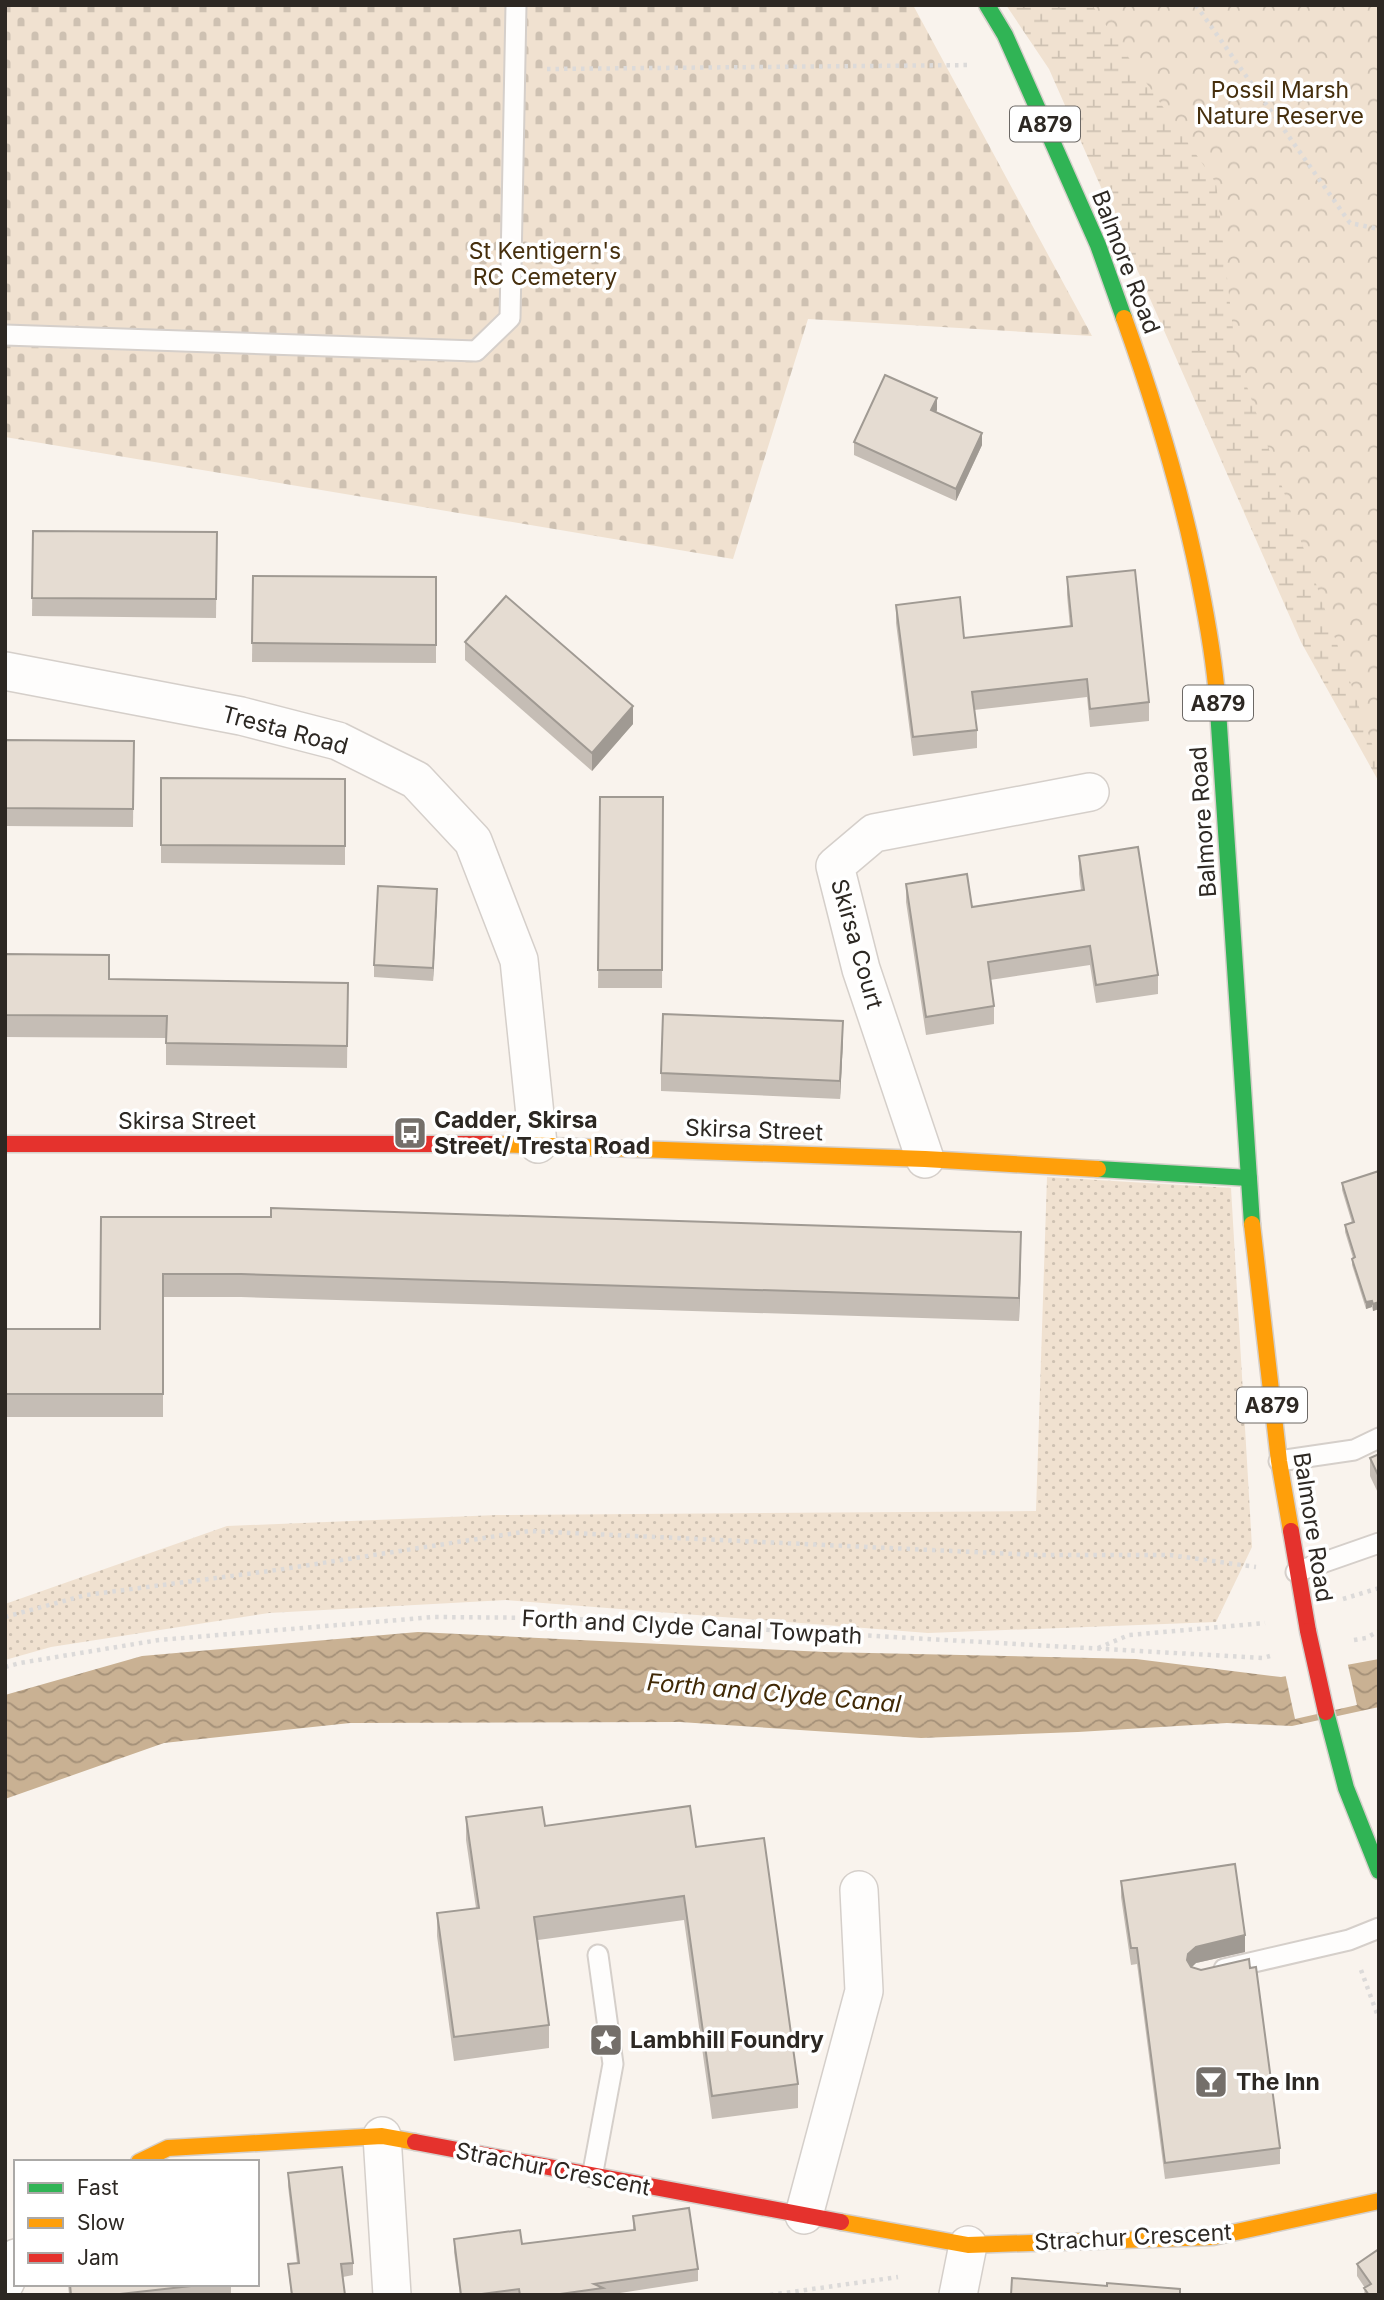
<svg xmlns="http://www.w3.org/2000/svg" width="1384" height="2300" font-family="Inter,sans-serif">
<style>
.grass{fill:url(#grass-dots)}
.wetland{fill:url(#wetland-marsh)}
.cemetery{fill:url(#cemetery-stones)}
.park{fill:url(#park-crowns)}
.water{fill:url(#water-waves)}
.pier{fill:#f9f3ed}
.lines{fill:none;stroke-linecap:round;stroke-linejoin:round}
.lane-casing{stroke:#d5cfca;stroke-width:23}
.street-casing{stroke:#d5cfca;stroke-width:40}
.fast-casing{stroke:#d5cfca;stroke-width:19}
.slow-casing{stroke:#d5cfca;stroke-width:19}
.jam-casing{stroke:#d5cfca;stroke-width:19}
.path{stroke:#dcdad9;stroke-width:4.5;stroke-dasharray:3.5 5;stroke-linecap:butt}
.lane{stroke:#fefdfc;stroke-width:19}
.street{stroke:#fefdfc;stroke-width:37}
.fast{stroke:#30b455;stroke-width:16}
.slow{stroke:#ff9f0a;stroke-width:16}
.jam{stroke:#e5322d;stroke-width:16}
.jam-bridge-casing{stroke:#d3d0cd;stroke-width:19;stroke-linecap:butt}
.jam-bridge{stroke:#e5322d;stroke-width:16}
.wall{fill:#c5bdb5}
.shaded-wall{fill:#a09a93}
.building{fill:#e5dcd2;stroke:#a09a93;stroke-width:2}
.labels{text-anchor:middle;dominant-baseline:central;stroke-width:7;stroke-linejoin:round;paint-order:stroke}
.shield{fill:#fff;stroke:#6c6865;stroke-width:2}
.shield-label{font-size:21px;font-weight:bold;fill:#2d2823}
.park-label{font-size:23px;fill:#462f0d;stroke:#fff}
.street-label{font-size:23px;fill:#2d2823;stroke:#fff}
.poi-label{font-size:23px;font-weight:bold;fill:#2d2823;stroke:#fff;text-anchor:start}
.water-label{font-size:24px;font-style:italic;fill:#402906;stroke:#fff}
</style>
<defs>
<pattern id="grass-dots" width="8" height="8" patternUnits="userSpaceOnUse" patternTransform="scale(1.75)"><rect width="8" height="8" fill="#f0e1d0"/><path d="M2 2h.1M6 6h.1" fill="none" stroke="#cec1b2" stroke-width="1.8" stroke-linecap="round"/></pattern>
<pattern id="wetland-marsh" width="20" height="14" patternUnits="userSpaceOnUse" patternTransform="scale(1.75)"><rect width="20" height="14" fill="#f0e1d0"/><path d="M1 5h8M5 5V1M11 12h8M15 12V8" fill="none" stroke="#cec1b2"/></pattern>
<pattern id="cemetery-stones" width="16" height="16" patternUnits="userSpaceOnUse" patternTransform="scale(1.75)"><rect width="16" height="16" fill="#f0e1d0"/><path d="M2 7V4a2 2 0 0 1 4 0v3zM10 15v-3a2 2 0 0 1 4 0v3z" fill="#cec1b2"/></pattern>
<pattern id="park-crowns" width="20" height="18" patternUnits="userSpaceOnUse" patternTransform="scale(1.75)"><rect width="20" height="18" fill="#f0e1d0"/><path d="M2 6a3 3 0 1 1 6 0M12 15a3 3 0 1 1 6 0" fill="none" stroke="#cec1b2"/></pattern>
<pattern id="water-waves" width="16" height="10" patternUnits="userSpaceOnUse" patternTransform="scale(1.75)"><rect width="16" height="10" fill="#c9b193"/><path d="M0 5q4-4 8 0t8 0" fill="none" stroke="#a49078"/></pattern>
</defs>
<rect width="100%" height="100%" fill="#f9f3ed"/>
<polygon class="grass" points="1047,1177 1231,1188 1252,1547 1216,1622 928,1633 506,1600 269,1613 51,1647 5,1660 5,1604 227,1526 497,1515 1036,1511"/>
<polygon class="wetland" points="1006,5 1379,5 1379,782 1301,642 1049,69"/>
<polygon class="cemetery" points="5,5 913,5 1092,336 808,319 733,559 5,437"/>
<polygon class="park" points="1092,5 1379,5 1379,764 1236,355 1216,183"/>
<polygon class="water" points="418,1632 825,1652 1136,1659 1281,1677 1379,1659 1379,1707 1292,1726 1227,1723 1078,1732 921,1738 680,1722 350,1723 164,1743 5,1799 5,1695 142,1656"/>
<polygon class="pier" points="1347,1661 1357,1705 1295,1719 1285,1673"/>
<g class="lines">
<defs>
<g id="lane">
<polyline points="5,335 476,351 510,318 516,5"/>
<polyline points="1279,1461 1354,1450 1379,1438"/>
<polyline points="1296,1572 1379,1543"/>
<polyline points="1224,1969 1349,1940 1379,1928"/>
<polyline points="592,2177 613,2064 598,1955"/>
</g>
<g id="street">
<polyline points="5,671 241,716 338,741 416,780 473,841 519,960 538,1144"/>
<polyline points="925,1159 861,969 835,866 874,833 1090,792"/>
<polyline points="382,2136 392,2295"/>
<polyline points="804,2215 864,1991 859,1890"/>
<polyline points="5,2283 16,2258"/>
<polyline points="958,2295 968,2245"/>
</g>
<g id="fast">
<polyline points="987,5 1005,35 1098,245 1124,318"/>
<polyline points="1218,710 1252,1224"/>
<polyline points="1098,1169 1249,1178"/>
<polyline points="1326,1712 1346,1788 1379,1871"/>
</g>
<g id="slow">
<path d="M1124 318C1157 410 1185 503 1203 600 1210 637 1216 673 1218 710"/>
<polyline points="492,1144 925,1159 1098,1169"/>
<polyline points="1252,1224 1279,1461 1291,1531"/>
<polyline points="139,2162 168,2148 382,2136 415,2142"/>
<polyline points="841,2222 968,2245 1213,2237 1379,2201"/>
</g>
<g id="jam">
<polyline points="5,1144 492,1144"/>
<polyline points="1291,1531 1308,1631"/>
<polyline points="415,2142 841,2222"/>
</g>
</defs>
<use href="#lane" class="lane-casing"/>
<use href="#street" class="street-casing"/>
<use href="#fast" class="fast-casing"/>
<use href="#slow" class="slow-casing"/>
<use href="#jam" class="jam-casing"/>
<g class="path">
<polyline points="1196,5 1350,223 1379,229"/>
<polyline points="547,69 972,65"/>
<polyline points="1343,1599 1379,1588"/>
<polyline points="5,1617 86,1595 277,1570 529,1531 1037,1555 1170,1555 1256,1567"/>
<polyline points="1354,1640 1366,1638 1379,1631"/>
<polyline points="1098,1648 1129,1635 1265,1623"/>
<polyline points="5,1667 20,1663 159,1640 434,1617 558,1618 1263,1658 1270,1656"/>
<polyline points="1361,1970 1379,2019"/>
<polyline points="770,2295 898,2277"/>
</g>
<use href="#lane" class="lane"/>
<use href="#street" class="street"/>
<use href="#fast" class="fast"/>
<use href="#slow" class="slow"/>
<use href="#jam" class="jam"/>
<defs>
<polyline id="jam-bridge" points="1308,1631 1326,1712"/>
</defs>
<use href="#jam-bridge" class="jam-bridge-casing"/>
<use href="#jam-bridge" class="jam-bridge"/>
</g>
<g class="wall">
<polygon points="937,410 936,412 982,445 956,501 854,455 854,442"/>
<polygon points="33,531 217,532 216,618 32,616"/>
<polygon points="253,576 436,577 436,663 252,662"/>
<polygon points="1067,577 1149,702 1149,721 1090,727 1087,697 974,710 977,730 977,748 913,756 896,623 896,605 964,638 1070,627 1067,595"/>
<polygon points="465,642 633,724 592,771 465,660"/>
<polygon points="5,740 134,741 133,827 5,826"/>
<polygon points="161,778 345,779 345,865 161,863"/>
<polygon points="600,797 663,797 662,988 598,988"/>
<polygon points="1079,856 1158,975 1158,994 1096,1003 1090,965 990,980 994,1006 994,1024 926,1035 906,902 906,884 972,907 1081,890 1079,874"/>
<polygon points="437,902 433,981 374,977 374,965"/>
<polygon points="5,954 109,979 348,983 347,1068 166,1065 166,1038 5,1037"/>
<polygon points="843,1039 840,1099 661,1091 661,1073"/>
<polygon points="1379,1171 1379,1309 1373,1311 1372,1307 1366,1309 1352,1265 1352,1259 1353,1258 1345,1232 1345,1225 1352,1223 1342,1190 1342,1183"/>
<polygon points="101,1217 1021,1255 1019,1321 241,1297 163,1297 163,1417 5,1417 5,1329 100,1329"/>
<polygon points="1379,1454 1379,1495 1370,1476 1370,1458"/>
<polygon points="466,1817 545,1826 696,1847 798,2084 798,2108 712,2119 684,1920 538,1940 549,2025 549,2048 454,2061 437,1936 437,1913 476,1908 466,1840"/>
<polygon points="1121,1881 1245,1952 1196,1963 1191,1967 1280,2148 1280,2164 1165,2179 1137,1964 1131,1965 1121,1897"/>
<polygon points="288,2173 353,2263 353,2275 343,2277 345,2295 291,2295 288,2264 297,2263 288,2186"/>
<polygon points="633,2216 698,2269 698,2281 607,2295 460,2295 454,2252 454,2239 522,2244 633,2230"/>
<polygon points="1357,2264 1379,2295 1364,2295 1365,2288 1357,2276"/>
<polygon points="68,2284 231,2284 231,2295 69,2295"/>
</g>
<g class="shaded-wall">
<polygon points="937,398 937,410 931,422 931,410"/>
<polygon points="982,433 982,445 956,501 956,489"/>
<polygon points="633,706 633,724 592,771 592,753"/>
<polygon points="437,889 437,902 433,981 433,968"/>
<polygon points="843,1021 843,1039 840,1099 840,1081"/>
<polygon points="1021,1232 1021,1255 1019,1321 1019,1298"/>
<polygon points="1372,1301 1372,1307 1366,1309 1366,1302"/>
<polygon points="1379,1302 1379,1309 1373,1311 1373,1304"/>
<polygon points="1245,1935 1245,1952 1196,1963 1188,1971 1187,1977 1188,1954 1196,1947"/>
</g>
<g class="building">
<polygon points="885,375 937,398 931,410 982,433 956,489 854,442"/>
<polygon points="33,531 217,532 216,599 32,598"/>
<polygon points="1135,570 1149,702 1090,709 1087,679 972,692 977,730 913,737 896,605 960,597 964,638 1072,626 1067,577"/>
<polygon points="253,576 436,577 436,645 252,643"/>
<polygon points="506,596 633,706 592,753 465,642"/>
<polygon points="5,740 134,741 133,809 5,808"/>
<polygon points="161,778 345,779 345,846 161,845"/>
<polygon points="600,797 663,797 662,970 598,970"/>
<polygon points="1138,847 1158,975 1096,985 1090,946 988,962 994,1006 926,1017 906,884 967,874 972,907 1084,890 1079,856"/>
<polygon points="378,886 437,889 433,968 374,965"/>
<polygon points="5,954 109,955 109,979 348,983 347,1046 166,1043 167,1016 5,1015"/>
<polygon points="663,1014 843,1021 840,1081 661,1073"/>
<polygon points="1379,1171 1379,1302 1373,1304 1372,1301 1366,1302 1352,1259 1355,1257 1345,1225 1354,1222 1342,1183"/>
<polygon points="271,1208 1021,1232 1019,1298 241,1274 163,1274 163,1394 5,1394 5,1329 100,1329 101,1217 271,1217"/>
<polygon points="1379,1454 1379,1477 1370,1458"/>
<polygon points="690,1806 696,1847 764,1838 798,2084 712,2096 684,1896 534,1917 549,2025 454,2037 437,1913 479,1908 466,1817 542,1807 545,1826"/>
<polygon points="1235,1864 1245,1935 1196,1947 1188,1954 1187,1960 1191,1967 1201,1970 1249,1959 1250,1968 1256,1967 1280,2148 1165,2163 1137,1948 1131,1948 1121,1881"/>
<polygon points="342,2167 353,2263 341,2264 345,2295 292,2295 288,2264 299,2263 288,2173"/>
<polygon points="689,2208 698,2269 594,2284 603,2288 553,2295 520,2295 519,2289 474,2295 461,2295 454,2239 520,2230 522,2244 635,2230 633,2216"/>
<polygon points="1379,2249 1379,2295 1369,2295 1364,2288 1371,2284 1357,2264"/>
<polygon points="1012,2278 1107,2286 1107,2283 1180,2289 1180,2295 1011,2295"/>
<polygon points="70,2284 209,2284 111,2295 71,2295"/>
</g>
<defs>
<symbol id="bus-square" viewBox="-11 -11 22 22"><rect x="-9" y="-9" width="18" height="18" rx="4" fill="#746f6a" stroke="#fff"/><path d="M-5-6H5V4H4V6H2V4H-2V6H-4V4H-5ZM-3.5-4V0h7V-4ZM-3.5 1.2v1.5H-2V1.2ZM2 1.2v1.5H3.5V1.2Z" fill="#fff"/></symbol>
<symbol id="sight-square" viewBox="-11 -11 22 22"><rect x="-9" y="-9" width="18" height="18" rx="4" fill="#746f6a" stroke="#fff"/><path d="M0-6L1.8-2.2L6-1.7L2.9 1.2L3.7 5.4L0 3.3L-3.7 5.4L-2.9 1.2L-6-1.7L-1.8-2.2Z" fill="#fff"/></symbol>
<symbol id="bar-square" viewBox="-11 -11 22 22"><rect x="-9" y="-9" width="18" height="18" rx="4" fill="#746f6a" stroke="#fff"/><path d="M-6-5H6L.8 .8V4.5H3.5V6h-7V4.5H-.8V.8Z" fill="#fff"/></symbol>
</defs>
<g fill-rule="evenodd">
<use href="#bus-square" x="391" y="1114" width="38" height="38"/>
<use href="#sight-square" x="587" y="2021" width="38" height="38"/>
<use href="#bar-square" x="1192" y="2063" width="38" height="38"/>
</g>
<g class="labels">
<g class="shield">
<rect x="1010" y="106.5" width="70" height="35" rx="5"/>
<rect x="1183" y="685.5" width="70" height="35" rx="5"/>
<rect x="1237" y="1387.5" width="70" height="35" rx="5"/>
</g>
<g class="shield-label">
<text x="1045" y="124">A879</text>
<text x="1218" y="703">A879</text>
<text x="1272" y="1405">A879</text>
</g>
<g class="park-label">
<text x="1280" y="90">Possil Marsh<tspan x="1280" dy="26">Nature Reserve</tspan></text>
<text x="545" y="251">St Kentigern's<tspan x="545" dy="26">RC Cemetery</tspan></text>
</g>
<g class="street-label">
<text transform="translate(1126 262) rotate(69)">Balmore Road</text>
<text transform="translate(285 730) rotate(15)">Tresta Road</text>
<text transform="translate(1203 822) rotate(-94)">Balmore Road</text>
<text transform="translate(857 944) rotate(74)">Skirsa Court</text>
<text x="187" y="1121">Skirsa Street</text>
<text transform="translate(754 1130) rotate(2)">Skirsa Street</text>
<text transform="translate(1313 1527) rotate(81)">Balmore Road</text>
<text transform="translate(692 1627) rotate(3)">Forth and Clyde Canal Towpath</text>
<text transform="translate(553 2169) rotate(11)">Strachur Crescent</text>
<text transform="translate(1133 2237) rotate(-3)">Strachur Crescent</text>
</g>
<g class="poi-label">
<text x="434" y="1120">Cadder, Skirsa<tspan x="434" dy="26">Street/ Tresta Road</tspan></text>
<text x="630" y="2040">Lambhill Foundry</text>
<text x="1236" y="2082">The Inn</text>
</g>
<g class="water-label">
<text transform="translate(774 1693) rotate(5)">Forth and Clyde Canal</text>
</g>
</g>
<rect width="1384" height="2300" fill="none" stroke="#2d2823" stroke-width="14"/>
<rect x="14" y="2160" width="245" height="126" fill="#ffffff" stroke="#aba9a7" stroke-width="2"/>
<rect x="28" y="2183" width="35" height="10" fill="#30b455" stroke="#aba9a7" stroke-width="2"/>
<text x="77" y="2195" font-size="21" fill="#2d2823">Fast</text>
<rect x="28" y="2218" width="35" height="10" fill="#ff9f0a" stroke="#aba9a7" stroke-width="2"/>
<text x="77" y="2230" font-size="21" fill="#2d2823">Slow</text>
<rect x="28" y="2253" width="35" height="10" fill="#e5322d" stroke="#aba9a7" stroke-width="2"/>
<text x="77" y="2265" font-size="21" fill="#2d2823">Jam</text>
</svg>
